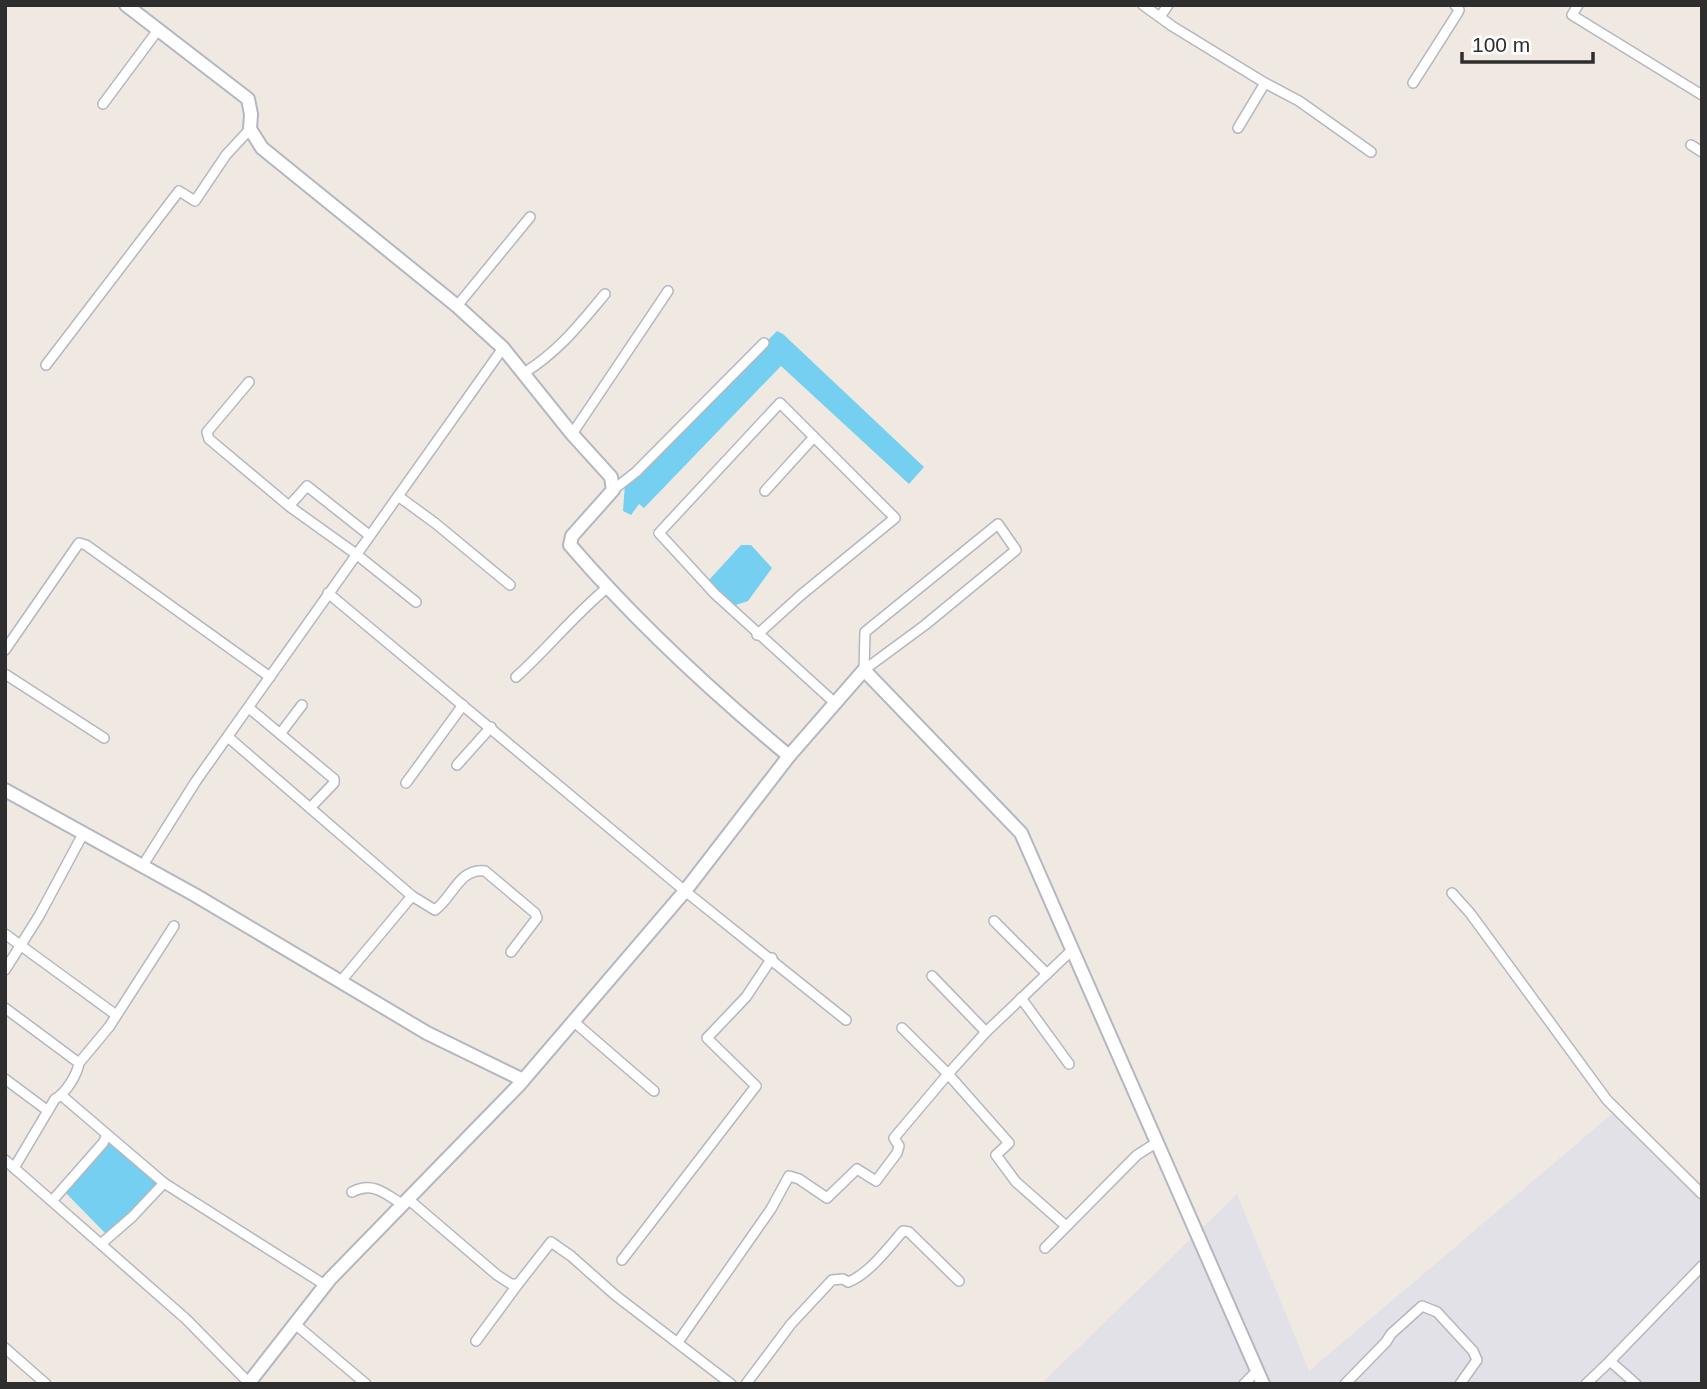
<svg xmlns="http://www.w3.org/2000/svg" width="1707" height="1389" font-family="Arial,sans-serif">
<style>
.industrial{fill:#e3e1e8}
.water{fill:#75cff0}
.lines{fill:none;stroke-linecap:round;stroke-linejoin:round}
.street-casing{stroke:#b4b7c1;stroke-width:12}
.secondary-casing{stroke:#b4b7c1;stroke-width:16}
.street{stroke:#fff;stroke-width:9}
.secondary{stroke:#fff;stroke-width:12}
</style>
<rect width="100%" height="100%" fill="#efe9e1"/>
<polygon class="industrial" points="1619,1108 1702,1194 1702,1384 1041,1384 1237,1194 1309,1371"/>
<g class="water">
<polygon points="777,331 783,334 924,467 909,484 781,366 644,508 639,504 631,515 623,511 625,484"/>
<polygon points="741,545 751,545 772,568 748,601 733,606 719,595 709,580"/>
<polygon points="109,1136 160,1180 158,1186 106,1234 63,1190"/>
</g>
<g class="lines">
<defs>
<g id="street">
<polyline points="1143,5 1172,26 1265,83"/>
<polyline points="1578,5 1572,15 1702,95"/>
<polyline points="1160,17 1168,5"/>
<polyline points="1413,83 1457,14 1459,10 1455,5"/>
<polyline points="103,104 158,30"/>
<polyline points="1238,128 1265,83 1299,101 1371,152"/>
<polyline points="1691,145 1702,152"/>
<polyline points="457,306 530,217"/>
<polyline points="46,365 179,191 195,201 226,155 250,129"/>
<path d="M524 373C559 351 579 325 605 294"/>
<polyline points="249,382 207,432 209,439 289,506 356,554 416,602"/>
<polyline points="572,434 668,291"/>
<polyline points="613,490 636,472 764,343"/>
<polyline points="765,491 814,437"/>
<polyline points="398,496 435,523 510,585"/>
<polyline points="289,506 307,486 369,535"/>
<polygon points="998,524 1016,550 925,625 864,670 865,632"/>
<polyline points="328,593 685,891 846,1020"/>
<polyline points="757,635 801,595 895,518 780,403 659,533 715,594 835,703"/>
<polyline points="5,650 79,543 86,545 270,677"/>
<polyline points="5,674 104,738"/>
<path d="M516 677C548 648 575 614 608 587"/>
<polyline points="249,708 334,779 334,783 310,808"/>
<polyline points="280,734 302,705"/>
<polyline points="228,737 412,896 341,981"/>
<polyline points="457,765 491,727"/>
<polyline points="406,783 463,705"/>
<polyline points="143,865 196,781 503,348"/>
<polyline points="1452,893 1470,913 1607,1100 1702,1194"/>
<path d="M412 896 435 910C452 898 460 867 485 871L535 913 537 918 511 952"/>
<polyline points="994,921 1047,974"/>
<polyline points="5,934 116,1015"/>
<polyline points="5,970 39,916 83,834"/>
<polyline points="932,976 986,1032"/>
<polyline points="1021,998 1069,1064"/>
<polyline points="5,1008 79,1063"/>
<polyline points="573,1021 654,1091"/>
<polyline points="5,1079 48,1111"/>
<polyline points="61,1095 164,1183 325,1285"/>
<polyline points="5,1160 186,1319 249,1383"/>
<path d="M14 1168 55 1099C66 1093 77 1075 79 1063L109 1027 174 926"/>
<path d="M352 1192C372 1181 385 1193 403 1205"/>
<polyline points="408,1199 497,1275 511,1284 518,1284 551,1242 571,1256 615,1295 731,1384"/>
<polyline points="52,1201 103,1143 107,1135"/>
<polyline points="1066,1226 1016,1182 996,1155 1009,1143 948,1074 986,1032 1072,950"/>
<polyline points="102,1243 132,1217 164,1183"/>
<polyline points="1045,1248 1137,1155 1156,1143"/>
<polyline points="622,1260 756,1086 707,1038 746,997 772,958"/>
<polyline points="295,1324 366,1384"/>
<polyline points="476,1341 518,1284"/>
<polyline points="678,1342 771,1209 789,1176 799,1179 827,1198 857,1169 876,1181 897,1153 899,1146 894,1138 948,1074 902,1028"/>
<polyline points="5,1348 46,1384"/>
<path d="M746 1384 791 1324 832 1280 843 1279 848 1282C868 1275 889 1247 903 1231L909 1232 959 1281"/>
<polyline points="1244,1384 1256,1372"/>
<polyline points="1345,1384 1386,1342 1391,1334 1422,1306 1437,1312 1473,1351 1477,1360 1460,1384"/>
<polyline points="1586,1384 1610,1361"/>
<polyline points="1636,1384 1610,1361 1702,1266"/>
</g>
<g id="secondary">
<path d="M126 5 248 99 251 114 250 129 262 148 457 306 503 348 572 434 611 477 613 490 572 536 570 545C636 622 711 691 789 756"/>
<polyline points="5,790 195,895 427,1033 523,1080"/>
<polyline points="248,1384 330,1279 519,1085 685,891 789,756 864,670 1021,833 1263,1384"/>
</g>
</defs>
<use href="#street" class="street-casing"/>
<use href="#secondary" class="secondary-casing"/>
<use href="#street" class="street"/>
<use href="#secondary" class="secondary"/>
</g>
<rect width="1707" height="1389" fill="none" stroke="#2e2e2e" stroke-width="14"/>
<path d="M1462 52v10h131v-10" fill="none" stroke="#2e2e2e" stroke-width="3.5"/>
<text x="1472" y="52" font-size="21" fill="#2e2e2e" stroke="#ffffff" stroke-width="5" paint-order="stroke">100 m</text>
</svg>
